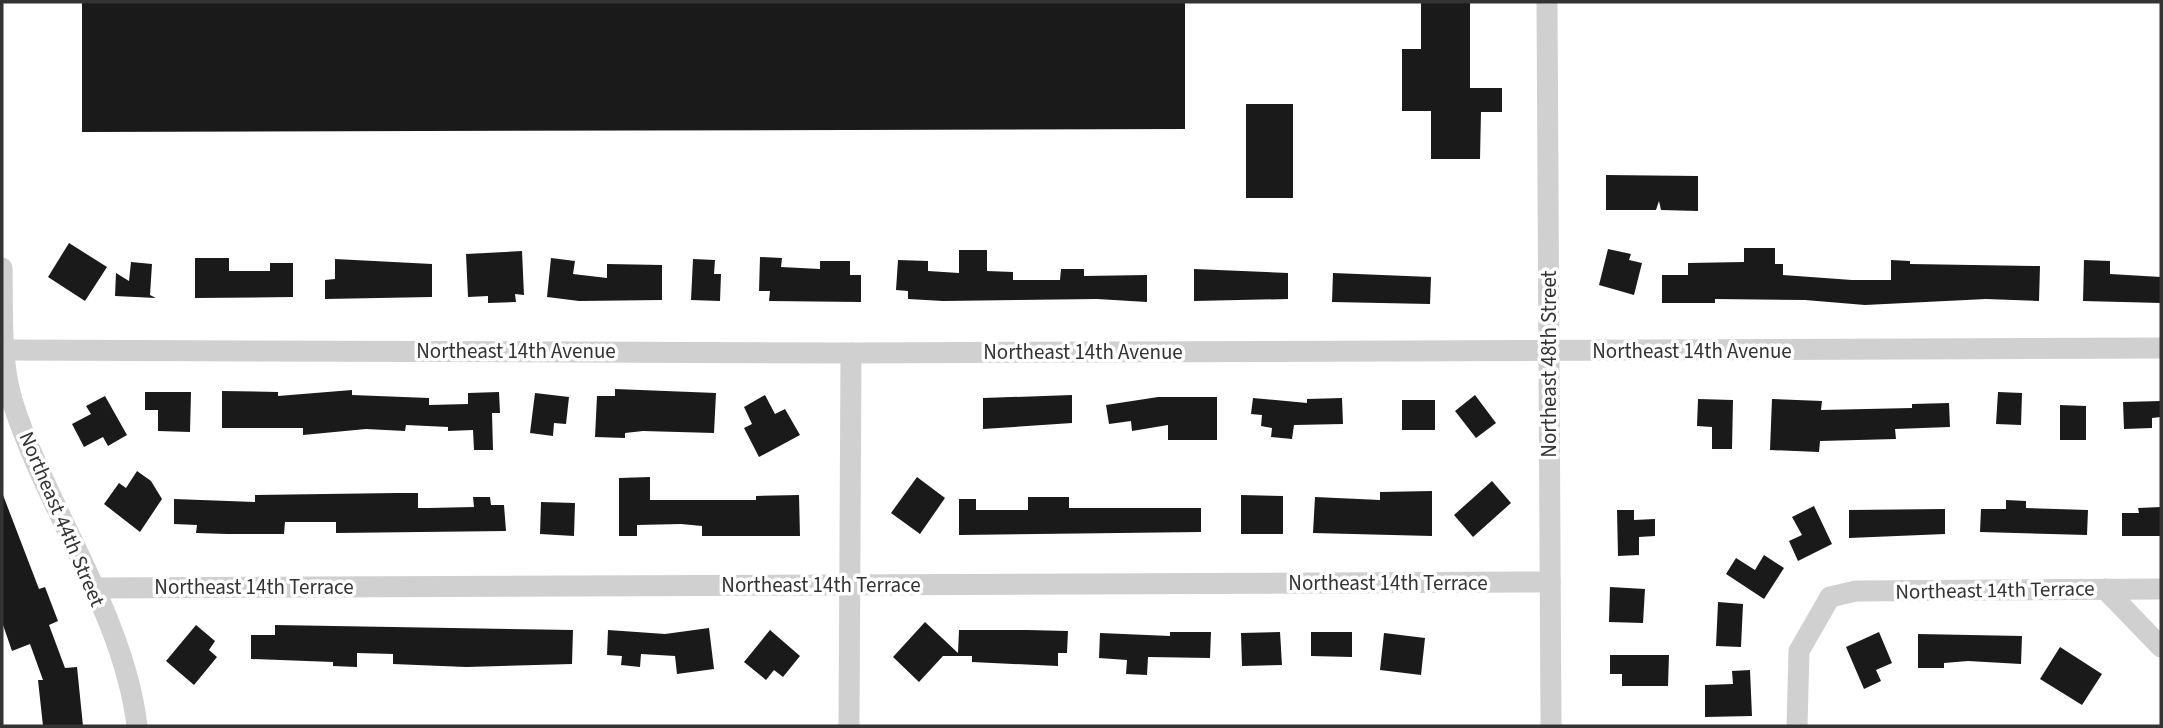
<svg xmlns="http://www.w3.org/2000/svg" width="2163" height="728" font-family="'Source Sans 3',sans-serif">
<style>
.building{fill:#1a1a1a}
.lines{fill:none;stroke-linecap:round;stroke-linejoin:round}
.minor{stroke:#d0d0d0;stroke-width:21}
.labels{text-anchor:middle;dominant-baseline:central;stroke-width:7;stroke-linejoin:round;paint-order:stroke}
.street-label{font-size:21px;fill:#333;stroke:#fff}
</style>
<rect width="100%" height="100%" fill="#fff"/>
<g class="building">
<polygon points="82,2 1185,2 1185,129 82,132"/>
<polygon points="1421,2 1470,2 1470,88 1502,88 1502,112 1481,112 1480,159 1431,159 1431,111 1402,111 1402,49 1421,49"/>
<rect x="1246" y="104" width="47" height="94"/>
<polygon points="1606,175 1698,176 1698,211 1661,210 1659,201 1656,210 1606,210"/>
<polygon points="69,243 107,267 85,301 48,277"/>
<polygon points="1744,248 1775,248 1775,264 1783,264 1783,275 1852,280 1891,280 1891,260 1910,261 1910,264 2040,266 2039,301 1986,299 1865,305 1805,300 1715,299 1715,303 1662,303 1662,275 1688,275 1688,263 1744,262"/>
<polygon points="1608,249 1631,254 1629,260 1642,263 1634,295 1599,285"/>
<polygon points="959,250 987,250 987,271 1013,272 1013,280 1060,280 1061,269 1084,269 1084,276 1147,275 1147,302 1097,299 943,301 908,299 908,291 896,290 898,260 928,261 928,271 959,273"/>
<polygon points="522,251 524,295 515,294 516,302 488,303 488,296 468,297 466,254"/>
<polygon points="760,257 782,258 781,267 820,269 820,261 850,261 850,275 861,275 861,302 769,301 770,291 759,291"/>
<polygon points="195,258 229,258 229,271 270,271 270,263 293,263 293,297 195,298"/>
<polygon points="551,258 575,261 573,274 607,278 607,264 662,265 662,300 579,301 547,297"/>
<polygon points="335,259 432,264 432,297 325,299 325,280 335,279"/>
<polygon points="693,259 715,260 714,274 721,274 720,301 691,300"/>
<polygon points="2084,260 2110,261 2110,274 2161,277 2161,303 2083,301"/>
<polygon points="131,262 152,264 150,295 156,298 115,296 116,273 129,281"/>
<polygon points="1194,269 1288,273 1288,299 1194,301"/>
<polygon points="1333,273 1431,277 1430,304 1332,302"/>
<polygon points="615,389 716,393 714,433 643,431 625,433 625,438 595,437 597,396 615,396"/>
<polygon points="352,390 352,395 429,398 429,405 468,404 468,393 499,392 500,413 492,413 493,450 474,450 473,430 448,431 448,427 406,425 405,431 366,429 303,435 303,428 222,428 222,391 278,392 278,396"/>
<polygon points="145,392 191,392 190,432 158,431 158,410 145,410"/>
<polygon points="1998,392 2022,393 2021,425 1996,424"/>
<polygon points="535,393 569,397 566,424 554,423 553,436 530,433"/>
<polygon points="765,395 775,414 785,409 800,435 759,457 744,428 752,424 744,407"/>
<polygon points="1072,395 1072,423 983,429 983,398"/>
<polygon points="1475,395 1496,423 1476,438 1455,411"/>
<polygon points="105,396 127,435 108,446 103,437 84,447 72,424 91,414 86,406"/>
<polygon points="1158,397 1217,397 1217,440 1168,440 1168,425 1132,431 1131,421 1109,424 1106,405"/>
<polygon points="1253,398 1307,403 1307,399 1342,398 1343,424 1294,425 1292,439 1271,437 1272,428 1261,426 1262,415 1251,414"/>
<polygon points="1698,399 1733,400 1732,449 1712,449 1712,427 1697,426"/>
<polygon points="1772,399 1822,401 1821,410 1912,408 1912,404 1949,403 1950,427 1895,429 1896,439 1820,441 1819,452 1770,450"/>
<rect x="1402" y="400" width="33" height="30"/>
<polygon points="2161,401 2161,417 2152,418 2152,428 2124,429 2123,402"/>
<polygon points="2060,405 2086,406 2086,440 2060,440"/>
<polygon points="137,471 151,481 162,499 140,532 104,504 119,483 126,488"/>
<polygon points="650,477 650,500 756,500 756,496 799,495 800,536 702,536 702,526 681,524 637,525 637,536 619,536 619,478"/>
<polygon points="917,477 945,498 920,534 891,513"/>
<polygon points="1492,481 1511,503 1473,537 1454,515"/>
<polygon points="1432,491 1432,536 1313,533 1315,497 1380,500 1380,492"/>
<polygon points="396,493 418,493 418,508 428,508 474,507 473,497 490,497 491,505 504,505 506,531 336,533 336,522 285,522 284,534 227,534 196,533 197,525 174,524 174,499 255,502 255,495"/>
<polygon points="3,495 39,589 45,587 58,621 49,625 65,668 77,667 83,726 43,726 38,680 43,680 30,644 12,651 2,622"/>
<polygon points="1241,495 1283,496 1283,534 1241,534"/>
<polygon points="1028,497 1069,497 1069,508 1201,508 1201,532 959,535 959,499 976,499 976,510 1028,510"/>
<polygon points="2006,500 2026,501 2026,508 2088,510 2087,535 1980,532 1981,509 2006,509"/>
<polygon points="541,502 575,503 574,536 540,534"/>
<polygon points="1814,506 1832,544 1798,561 1789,541 1802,535 1792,517"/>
<polygon points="2161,507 2161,536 2122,536 2122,513 2139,513 2138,508"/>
<polygon points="1945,509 1945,534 1849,538 1849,510"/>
<polygon points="1617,510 1634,510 1634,520 1655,519 1655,536 1639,537 1639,555 1618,556"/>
<polygon points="1764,555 1784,568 1764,599 1726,574 1736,558 1755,570"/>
<polygon points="1610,587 1645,589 1643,623 1609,622"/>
<polygon points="1718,602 1743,604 1741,647 1716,646"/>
<polygon points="925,622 958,653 959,630 1027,630 1068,631 1067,653 1058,653 1058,666 972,662 972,656 943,656 919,682 893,657"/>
<polygon points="196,625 215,641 209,650 217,657 194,685 166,661"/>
<polygon points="275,625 573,630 572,664 466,667 393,664 393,654 357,653 357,667 333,666 333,662 251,659 251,635 275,635"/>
<polygon points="709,628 714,669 677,674 675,656 641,654 640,667 621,665 622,656 607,655 608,630 665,634"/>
<polygon points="770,630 800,656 783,677 774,670 766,680 744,662"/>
<polygon points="1170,632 1211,632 1210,658 1148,657 1147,675 1126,674 1127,660 1099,658 1100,633 1170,636"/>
<polygon points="1280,632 1282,665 1242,666 1241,633"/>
<polygon points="1311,632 1352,632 1352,657 1311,656"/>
<polygon points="1879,632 1892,663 1876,670 1881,681 1864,689 1846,647"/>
<polygon points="1384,633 1425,638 1421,675 1380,670"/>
<polygon points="1918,634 2022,636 2021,664 1968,661 1944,663 1944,668 1918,668"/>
<polygon points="2060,647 2102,674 2082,705 2040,679"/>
<polygon points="1610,655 1669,655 1668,686 1622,686 1622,674 1610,674"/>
<polygon points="1750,670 1752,716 1705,717 1705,685 1733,684 1732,671"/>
</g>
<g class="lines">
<g class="minor">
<polyline points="1547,2 1551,726"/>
<path d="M2 268C3 310 0 359 12 400 45 507 124 614 137 726"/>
<polyline points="5,350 851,353 2161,348"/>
<polyline points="93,588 1550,582"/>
<polyline points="2105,589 2161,647"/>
<polyline points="849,726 851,353"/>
<polyline points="1797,726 1799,651 1830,597 1856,591 2161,589"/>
</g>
</g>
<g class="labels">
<g class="street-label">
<text x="516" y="351">Northeast 14th Avenue</text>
<text x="1692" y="351">Northeast 14th Avenue</text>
<text x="1083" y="352">Northeast 14th Avenue</text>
<text transform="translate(1549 364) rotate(-90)">Northeast 48th Street</text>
<text transform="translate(62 519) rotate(67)">Northeast 44th Street</text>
<text x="1388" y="583">Northeast 14th Terrace</text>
<text x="821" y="585">Northeast 14th Terrace</text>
<text x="254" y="587">Northeast 14th Terrace</text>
<text transform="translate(1995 590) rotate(-1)">Northeast 14th Terrace</text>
</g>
</g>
<rect width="2163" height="728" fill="none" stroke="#333333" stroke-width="7"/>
</svg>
